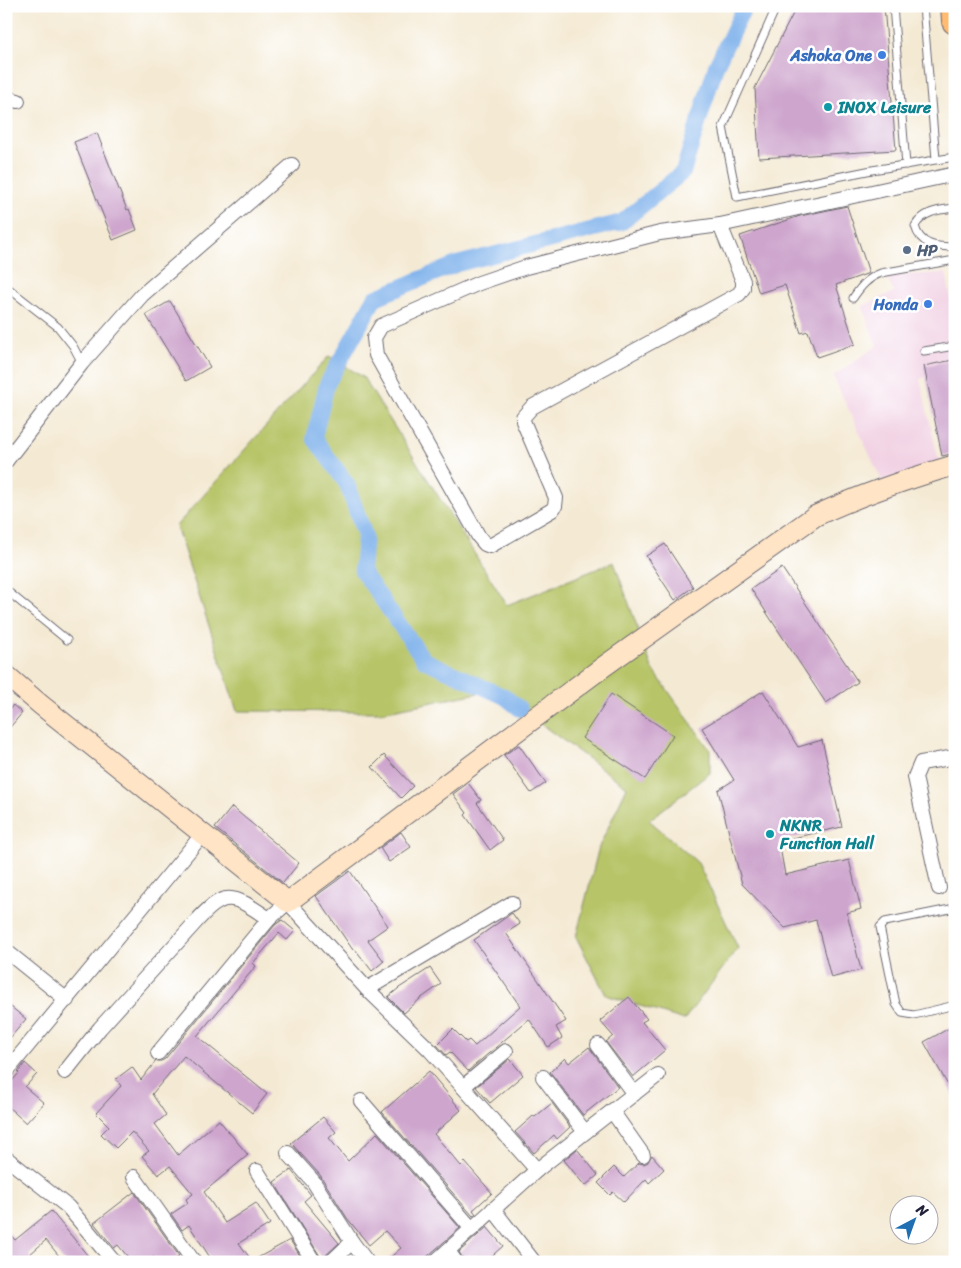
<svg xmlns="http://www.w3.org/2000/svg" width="961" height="1268" font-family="Sriracha,sans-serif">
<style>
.built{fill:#f1d0e3}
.green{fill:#b7c567;stroke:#6c7451}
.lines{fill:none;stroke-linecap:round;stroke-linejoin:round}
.canal{stroke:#7eb1eb;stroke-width:16}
.building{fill:#cea5cd}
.lane-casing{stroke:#6c6871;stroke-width:9}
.street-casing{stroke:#6c6871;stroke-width:16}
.secondary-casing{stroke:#6c6871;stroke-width:22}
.highway-casing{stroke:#6c6871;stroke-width:28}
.lane{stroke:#fff;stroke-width:7}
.street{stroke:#fff;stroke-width:14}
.secondary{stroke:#ffe4c6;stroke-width:20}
.highway{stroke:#ffbb71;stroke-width:26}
.shop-dot{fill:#3f7fe0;stroke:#fff;stroke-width:2}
.culture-dot{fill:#0f9aa8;stroke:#fff;stroke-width:2}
.service-dot{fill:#5c6f8a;stroke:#fff;stroke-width:2}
.labels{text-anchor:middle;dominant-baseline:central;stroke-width:5;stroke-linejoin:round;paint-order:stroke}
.shop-label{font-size:16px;font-weight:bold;fill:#366cbe;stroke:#fff;text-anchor:end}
.culture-label{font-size:16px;font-weight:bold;fill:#0d838f;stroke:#fff;text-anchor:start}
.service-label{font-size:16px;font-weight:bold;fill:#4e5e75;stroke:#fff;text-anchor:start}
</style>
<rect width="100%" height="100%" fill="#fff"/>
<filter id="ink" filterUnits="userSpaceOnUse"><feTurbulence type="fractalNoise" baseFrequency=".02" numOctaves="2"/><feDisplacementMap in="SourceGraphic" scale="10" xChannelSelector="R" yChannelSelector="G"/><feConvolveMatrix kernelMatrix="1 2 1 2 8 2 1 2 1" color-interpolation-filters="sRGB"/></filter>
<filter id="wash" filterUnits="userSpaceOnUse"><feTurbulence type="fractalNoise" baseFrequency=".0096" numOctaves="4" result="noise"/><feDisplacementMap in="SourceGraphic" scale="20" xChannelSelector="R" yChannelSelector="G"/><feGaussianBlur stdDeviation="1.12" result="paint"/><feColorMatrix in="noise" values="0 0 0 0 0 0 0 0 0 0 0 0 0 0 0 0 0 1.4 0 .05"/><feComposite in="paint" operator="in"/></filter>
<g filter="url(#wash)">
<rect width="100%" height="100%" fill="#f4ead4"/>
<polygon class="built" points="946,273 955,321 955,368 920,379 939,463 882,481 833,376 877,346 862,306 894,292 885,276"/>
<polygon class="green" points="329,356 363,377 507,605 614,562 652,668 710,750 710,773 649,820 698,863 738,948 684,1020 606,995 576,937 599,847 627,787 494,690 382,712 237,711 176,526"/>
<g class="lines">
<polyline class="canal" points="520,709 505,697 424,660 362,571 365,536 347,484 314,438 327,384 375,298 457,264 622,222 683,172 716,66 745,6"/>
</g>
<g id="blocks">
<g class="building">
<polygon points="797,6 884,6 896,150 759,158 755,88"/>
<polygon points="97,133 127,210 129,209 137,230 113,240 74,142"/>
<polygon points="847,206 869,273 836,285 855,344 817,357 808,331 801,333 785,285 759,293 740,236 800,216"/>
<polygon points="170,301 210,367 186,381 146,315"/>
<polygon points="953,360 955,370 955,453 942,456 924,366"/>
<polygon points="665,544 693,587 675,600 646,556"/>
<polygon points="782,568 858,682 826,703 751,589"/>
<polygon points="763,691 798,747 822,740 842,827 779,841 785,875 849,860 861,909 847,913 861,970 831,978 816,920 785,928 742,884 718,790 734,780 702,728"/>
<polygon points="611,694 673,735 645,779 582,738"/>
<polygon points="13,705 22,713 6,732 6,714"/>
<polygon points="519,745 546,783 531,793 504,755"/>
<polygon points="384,755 413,786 401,798 372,767"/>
<polygon points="468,783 481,800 477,803 503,840 490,850 465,815 467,813 453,794"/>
<polygon points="232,807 299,863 283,883 215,828"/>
<polygon points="401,832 411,847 389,862 380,848"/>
<polygon points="350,871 388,926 368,940 384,961 372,971 355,949 353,950 316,896"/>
<polygon points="512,913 520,924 506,933 566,1021 556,1027 562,1038 548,1047 529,1019 468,1071 450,1052 446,1055 437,1045 453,1029 466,1042 469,1040 475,1046 520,1006 474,940"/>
<polygon points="282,920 295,931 287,940 279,933 253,963 256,966 197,1036 267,1094 252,1113 184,1056 152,1094 166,1115 155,1124 178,1155 219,1120 248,1155 204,1192 225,1223 256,1203 270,1224 239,1243 252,1261 290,1240 304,1262 213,1262 189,1225 182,1230 171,1214 188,1203 186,1199 193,1194 170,1166 158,1175 142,1156 149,1151 132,1132 116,1148 101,1134 109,1126 96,1113 121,1086 116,1079 132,1067 141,1080 156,1061 161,1061 165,1059 275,925"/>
<polygon points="430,968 441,984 420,999 404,1013 388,997 399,988"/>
<polygon points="629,997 647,1019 642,1022 665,1050 633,1077 606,1042 613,1036 600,1021"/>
<polygon points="6,1003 26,1019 6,1043"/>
<polygon points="955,1025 955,1098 924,1042"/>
<polygon points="589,1047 618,1087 583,1115 550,1072 565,1058 569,1063"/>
<polygon points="510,1059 523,1075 490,1103 476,1087"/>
<polygon points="25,1063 37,1074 25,1087 44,1103 26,1123 6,1105 6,1088 19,1073 18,1072"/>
<polygon points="429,1071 461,1110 434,1134 461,1166 465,1162 492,1193 473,1210 476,1214 473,1216 382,1112"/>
<polygon points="552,1103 570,1127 557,1139 554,1135 534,1153 515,1132 533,1116 535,1117"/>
<polygon points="323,1117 336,1132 329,1138 348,1161 377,1133 460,1228 421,1262 385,1262 401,1248 385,1231 369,1245 347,1218 320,1175 291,1143"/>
<polygon points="577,1149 598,1175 585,1186 564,1160"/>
<polygon points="652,1155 664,1169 649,1183 646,1179 624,1202 613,1192 610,1195 598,1183 614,1167 624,1177 639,1163 644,1164 648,1162"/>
<polygon points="291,1170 311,1195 304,1201 339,1243 325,1256 323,1261 274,1182"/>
<polygon points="134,1192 179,1256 172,1262 158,1262 154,1257 148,1262 132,1262 118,1245 114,1248 94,1223"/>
<polygon points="51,1211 93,1262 64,1262 46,1240 29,1255 34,1262 6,1262 6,1230 15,1240"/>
<polygon points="487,1227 503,1246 485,1262 465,1262 459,1252"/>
</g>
</g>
</g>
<g filter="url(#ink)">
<use href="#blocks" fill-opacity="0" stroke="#6c6871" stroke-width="1"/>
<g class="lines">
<defs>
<g id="lane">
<polyline points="779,6 774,12 723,127 737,197 872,170 955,157"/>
<polyline points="893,6 906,165"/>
<polyline points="923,6 936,159"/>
<path d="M955 208C939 210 924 211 915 226 920 246 937 247 955 247"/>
<polyline points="8,288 58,327 73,346 82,363"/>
<path d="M853 298C861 286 868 278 881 273L955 260"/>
<polyline points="924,351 955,346"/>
<polyline points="6,590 67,640"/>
<polyline points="955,908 885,922 880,927 896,1004 902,1013 914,1015 955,1005"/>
</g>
<g id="street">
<polyline points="6,98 18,101"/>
<polyline points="720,225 743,281 743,288 739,294 532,407 523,417 523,421 556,498 555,506 552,510 490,546 485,544 479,537 376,355 374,338 381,326 479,283 526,267 660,233 720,225 955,174"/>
<polyline points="6,461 82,363 142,295 292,165"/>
<polyline points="939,888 915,777 921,763 955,757"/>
<polyline points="6,951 67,1000"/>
<polyline points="367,989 512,903"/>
<polyline points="598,1045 634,1094"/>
<polyline points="158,1053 269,919 288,902 367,989 430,1050 537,1170"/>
<polyline points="6,1072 202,835"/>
<path d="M65 1072 100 1028 193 925C225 889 231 893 269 919"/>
<polyline points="543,1077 585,1132"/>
<polyline points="463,1087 506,1051"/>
<polyline points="361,1101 472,1229"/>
<polyline points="612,1111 643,1155"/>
<polyline points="288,1153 313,1181 352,1242"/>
<polyline points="6,1158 68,1207 114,1262"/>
<polyline points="257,1171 314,1262"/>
<polyline points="134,1177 194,1262"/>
<polyline points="493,1209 534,1262"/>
<polyline points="448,1251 456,1262"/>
<polyline points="331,1262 352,1242 367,1262"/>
<polyline points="435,1262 537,1170 658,1075"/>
</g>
<path id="secondary" d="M6 675 41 705 288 902 603 667 815 516C860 495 907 479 955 465"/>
<polyline id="highway" points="954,6 955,21"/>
</defs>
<use href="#lane" class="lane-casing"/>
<use href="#street" class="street-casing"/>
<use href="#secondary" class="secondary-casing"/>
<use href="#highway" class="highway-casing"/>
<use href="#lane" class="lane"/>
<use href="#street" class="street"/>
<use href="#secondary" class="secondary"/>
<use href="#highway" class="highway"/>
</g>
</g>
<g class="shop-dot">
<circle cx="882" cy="55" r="5"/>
<circle cx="928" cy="304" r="5"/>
</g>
<g class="culture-dot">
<circle cx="828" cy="107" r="5"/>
<circle cx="770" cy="834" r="5"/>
</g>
<circle class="service-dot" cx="907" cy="250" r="5"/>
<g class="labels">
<g class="shop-label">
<text x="872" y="55">Ashoka One</text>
<text x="918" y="304">Honda</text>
</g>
<g class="culture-label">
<text x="838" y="107">INOX Leisure</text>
<text x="780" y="825">NKNR<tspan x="780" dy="18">Function Hall</tspan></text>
</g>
<g class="service-label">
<text x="917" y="250">HP</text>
</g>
</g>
<rect width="961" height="1268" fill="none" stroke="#fff" stroke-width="25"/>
<g transform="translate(914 1220) rotate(41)"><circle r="24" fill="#ffffff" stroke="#a7a7b1"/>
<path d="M0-4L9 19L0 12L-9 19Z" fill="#1f6fb2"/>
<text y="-8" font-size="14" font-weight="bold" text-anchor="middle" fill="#22223b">N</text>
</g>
</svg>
